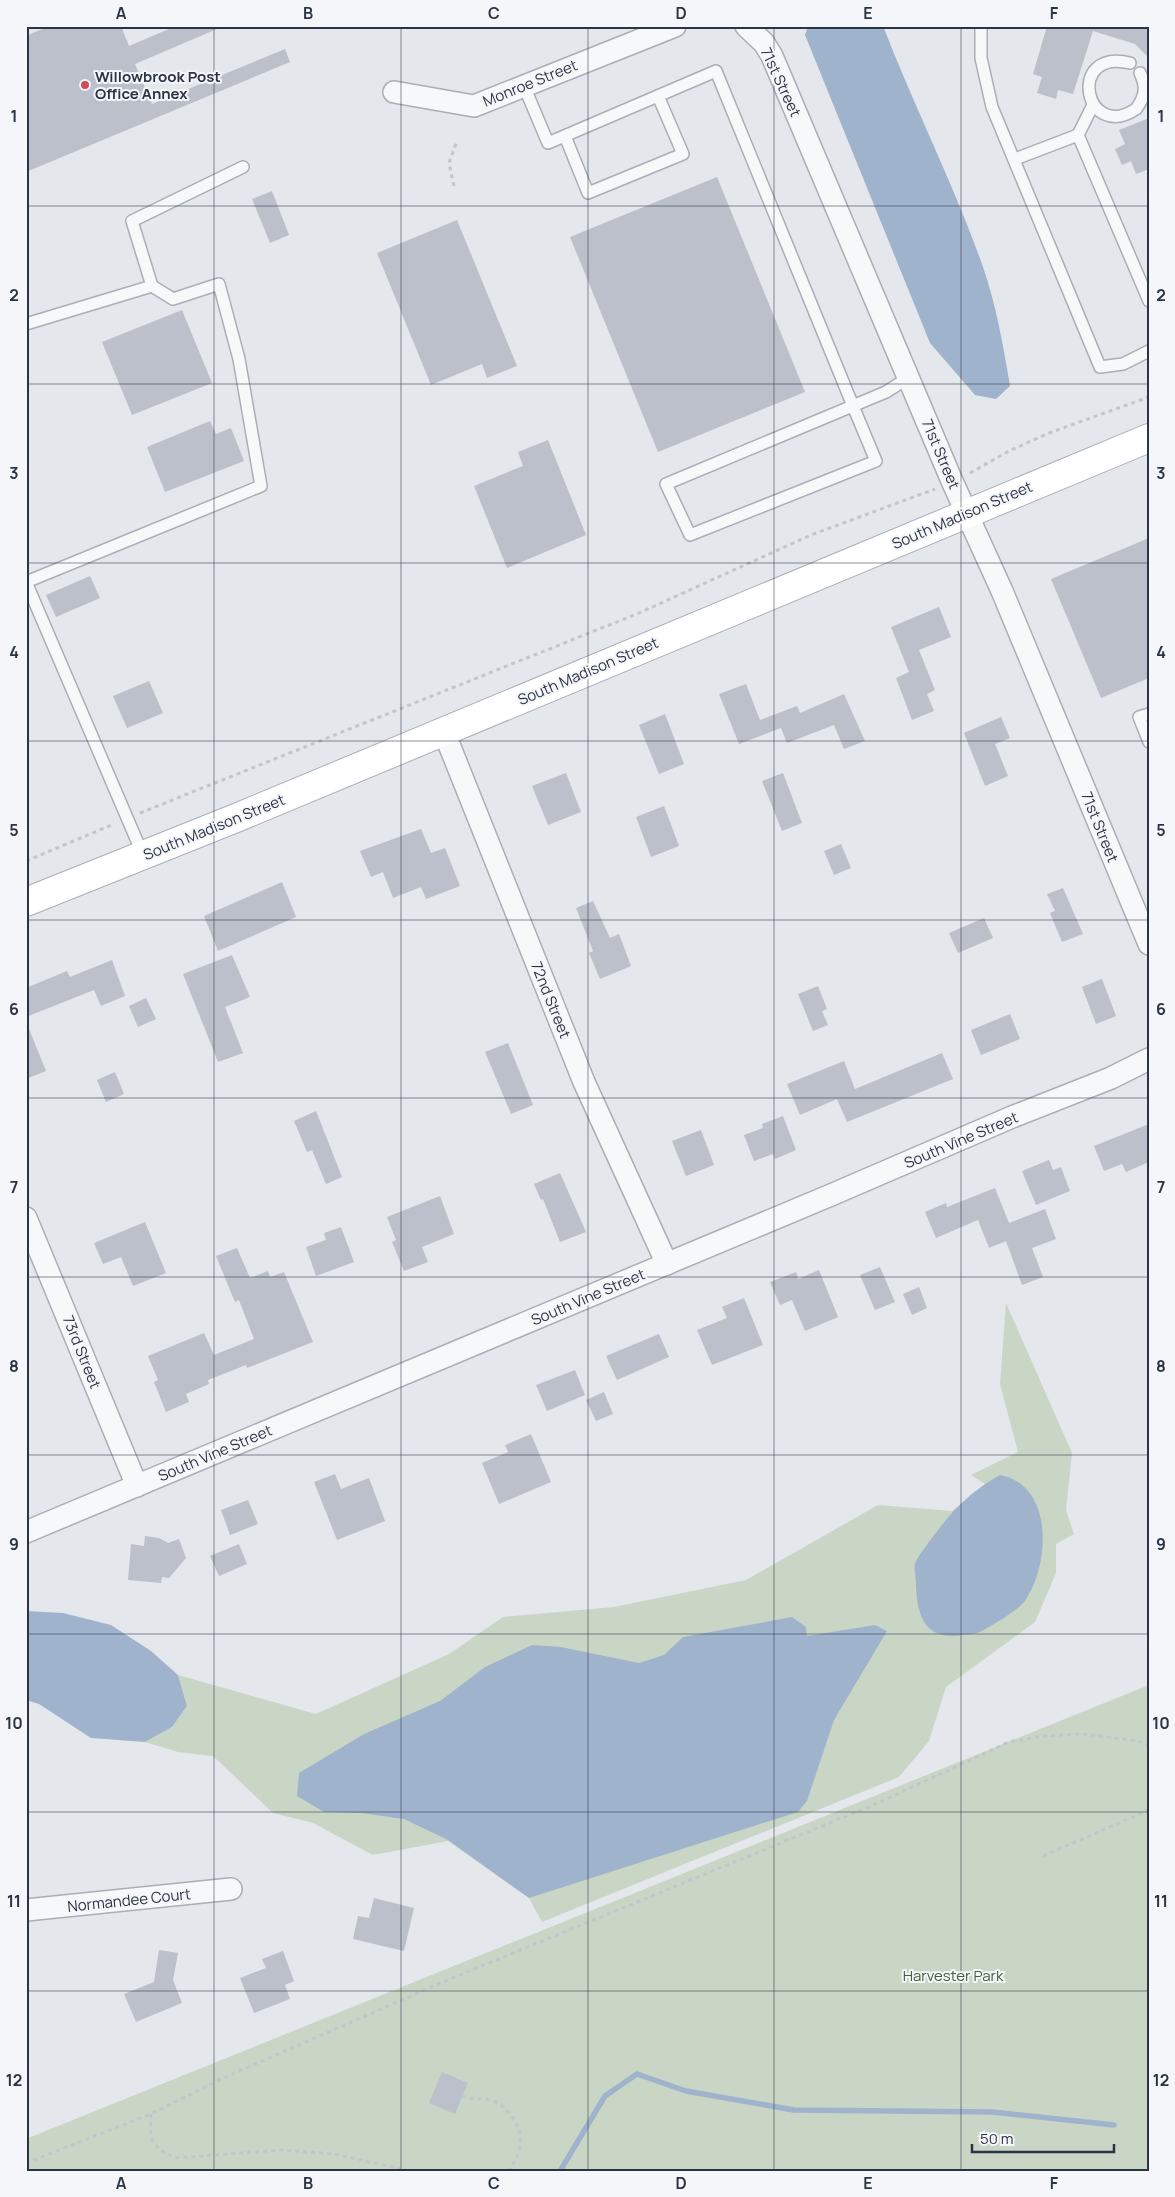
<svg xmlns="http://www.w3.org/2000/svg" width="1175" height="2197" font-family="Manrope,sans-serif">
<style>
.green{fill:#c9d6c5}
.water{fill:#9fb4cc}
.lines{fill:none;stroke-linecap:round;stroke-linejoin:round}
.stream{stroke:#9fb4cc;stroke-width:5.5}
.building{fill:#bbc0ca}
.lane-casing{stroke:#a9aeb7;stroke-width:14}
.street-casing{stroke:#a9aeb7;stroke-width:24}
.secondary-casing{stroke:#a9aeb7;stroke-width:30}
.path{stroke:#c2c5cb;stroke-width:3;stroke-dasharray:4 4;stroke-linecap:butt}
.lane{stroke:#f7f8fa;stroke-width:11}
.street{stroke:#f7f8fa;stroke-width:21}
.secondary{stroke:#fff;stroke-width:28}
.grid{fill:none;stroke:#2b3445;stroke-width:1;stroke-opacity:0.55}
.poi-dot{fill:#d1495b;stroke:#f4f6f9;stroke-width:2}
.labels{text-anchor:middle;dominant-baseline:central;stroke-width:4;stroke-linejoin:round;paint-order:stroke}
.poi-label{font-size:15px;font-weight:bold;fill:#2b3445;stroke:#f4f6f9;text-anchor:start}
.street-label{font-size:15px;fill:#2b3445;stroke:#f4f6f9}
.park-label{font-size:15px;fill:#3f6138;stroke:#f4f6f9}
.neatline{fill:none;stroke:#2b3445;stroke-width:2}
.grid-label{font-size:16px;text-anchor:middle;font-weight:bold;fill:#2b3445}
</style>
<rect width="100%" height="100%" fill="#e4e7ec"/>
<g class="green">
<polygon points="1006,1303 1072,1453 1066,1510 1074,1534 1056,1544 1056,1573 1035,1622 946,1687 929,1741 899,1777 542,1922 529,1898 448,1841 373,1855 313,1823 273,1813 213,1756 178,1752 145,1742 172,1727 187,1706 178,1675 316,1714 449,1654 503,1617 614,1607 746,1580 878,1505 952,1511 985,1484 971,1475 1018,1452 1000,1384"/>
<polygon points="1149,1685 1149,2171 26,2171 26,2139"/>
</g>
<g class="water">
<path d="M808 26H883C914 106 953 183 982 264 996 304 1003 344 1010 386L996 399 975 395 930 343 805 35Z"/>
<path d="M1000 1475C1055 1485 1050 1567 1024 1602 1018 1610 990 1627 980 1632 975 1634 968 1634 962 1635 924 1641 917 1615 916 1584 916 1577 913 1567 916 1561 919 1555 925 1548 929 1542 951 1512 967 1494 1000 1475Z"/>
<polygon points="26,1611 63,1613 111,1625 151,1651 178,1675 187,1706 172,1727 145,1742 91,1738 39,1704 26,1700"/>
<polygon points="792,1617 806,1627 807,1636 875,1625 887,1631 834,1720 807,1801 798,1812 529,1898 448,1840 404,1819 361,1813 324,1812 297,1796 299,1773 364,1734 440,1701 485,1667 532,1645 561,1647 639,1663 664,1655 683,1637"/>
</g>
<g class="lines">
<polyline class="stream" points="560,2171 605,2096 637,2074 686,2091 794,2110 992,2112 1114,2125"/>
</g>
<g class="building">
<polygon points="49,26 121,26 129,46 176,26 224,26 135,64 152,104 285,49 290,62 26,172 26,36"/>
<polygon points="1047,26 1149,26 1149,58 1135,44 1093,31 1073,94 1058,90 1056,99 1037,93 1042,77 1033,74"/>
<polygon points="1149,118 1149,169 1136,174 1131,161 1122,165 1115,149 1125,144 1119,130"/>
<polygon points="717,177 805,392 658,452 570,237"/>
<polygon points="272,191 289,235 270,243 252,199"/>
<polygon points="457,220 517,366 487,378 482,364 431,385 377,253"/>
<polygon points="182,310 212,383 132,415 102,342"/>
<polygon points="210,421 216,434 231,428 244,461 165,492 147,447"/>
<polygon points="548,440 586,535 507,568 474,486 523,466 518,452"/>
<polygon points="1149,538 1149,678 1101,698 1051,579"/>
<polygon points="90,576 100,598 56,617 46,595"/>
<polygon points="939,607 951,637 919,650 935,690 927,694 934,711 912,720 896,678 909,672 891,627"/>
<polygon points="149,681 163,713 127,728 113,696"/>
<polygon points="746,684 760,720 797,706 800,713 844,694 865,741 844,749 834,725 787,743 781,728 739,744 719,694"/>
<polygon points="665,714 684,764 659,774 639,725"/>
<polygon points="1001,717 1010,738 995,744 1008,776 985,786 964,733"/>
<polygon points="566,773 581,812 548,825 532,786"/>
<polygon points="783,773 802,823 782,831 762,781"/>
<polygon points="664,806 679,846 651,857 636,817"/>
<polygon points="421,829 431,853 445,848 460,886 426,899 421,887 393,898 383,872 371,877 360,851"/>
<polygon points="841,844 851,868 834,875 824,851"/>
<polygon points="282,882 296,917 218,951 204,916"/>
<polygon points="1063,888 1083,934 1062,942 1050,913 1055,911 1047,894"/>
<polygon points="593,901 610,938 619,934 631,966 600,979 589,953 593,951 576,908"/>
<polygon points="984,918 993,938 958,953 949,933"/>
<polygon points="232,955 250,997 225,1007 243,1053 218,1062 183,974"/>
<polygon points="112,960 125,996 101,1006 94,990 26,1017 26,988 67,971 70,977"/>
<polygon points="1102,979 1116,1016 1096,1024 1082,987"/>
<polygon points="818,986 827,1009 822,1011 828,1025 813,1031 798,994"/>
<polygon points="146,998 156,1019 138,1027 129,1006"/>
<polygon points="1010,1014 1020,1039 981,1055 971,1030"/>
<polygon points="27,1024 46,1071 26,1079 26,1025"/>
<polygon points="508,1043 533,1105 511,1114 485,1052"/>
<polygon points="942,1053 953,1079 847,1122 837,1099 800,1115 787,1084 844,1061 855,1089"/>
<polygon points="115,1072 124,1094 106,1102 97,1080"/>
<polygon points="316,1111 342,1177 326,1184 312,1150 307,1152 294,1121"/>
<polygon points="783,1116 796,1150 775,1159 773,1154 754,1161 744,1135 763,1128 762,1124"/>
<polygon points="1149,1124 1149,1162 1126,1172 1122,1164 1104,1171 1094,1146"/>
<polygon points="701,1130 714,1165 686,1176 672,1141"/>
<polygon points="1049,1160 1053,1170 1061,1167 1070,1191 1036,1205 1022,1171"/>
<polygon points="560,1173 586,1232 560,1242 543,1199 541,1200 534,1184"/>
<polygon points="995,1188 1009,1223 1045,1209 1056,1239 1032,1248 1043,1277 1022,1285 1006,1241 989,1248 978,1220 936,1238 925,1212 946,1203 947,1207"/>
<polygon points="440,1196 454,1234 422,1247 428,1262 404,1271 392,1242 396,1240 387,1217"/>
<polygon points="145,1222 166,1273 133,1286 121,1257 103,1264 94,1243"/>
<polygon points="341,1227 354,1262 316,1276 306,1247 326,1240 324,1233"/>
<polygon points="237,1248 250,1278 268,1271 270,1277 284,1272 313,1342 247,1368 246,1365 208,1380 209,1384 186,1394 189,1402 166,1412 154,1382 158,1380 148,1356 204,1333 214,1355 254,1339 239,1300 235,1302 216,1256"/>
<polygon points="880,1267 895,1302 875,1310 860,1275"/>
<polygon points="819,1270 838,1317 805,1331 792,1300 780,1305 770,1282 796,1272 798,1279"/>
<polygon points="919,1287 927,1308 912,1315 903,1294"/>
<polygon points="744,1298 763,1345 712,1365 697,1330 727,1318 722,1307"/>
<polygon points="659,1334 669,1357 617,1380 606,1356"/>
<polygon points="575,1370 585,1395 547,1411 536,1385"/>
<polygon points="604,1392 613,1414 596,1421 586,1400"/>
<polygon points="531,1434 551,1482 499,1504 482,1463 508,1452 505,1445"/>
<polygon points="335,1474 341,1489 369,1478 385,1521 337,1540 314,1482"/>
<polygon points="248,1500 258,1524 230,1535 221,1510"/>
<polygon points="145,1536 159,1538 168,1543 179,1539 186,1558 169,1578 162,1577 161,1583 128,1580 131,1544 144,1546"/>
<polygon points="239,1544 247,1564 219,1576 210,1556"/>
<polygon points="374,1898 414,1908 404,1951 353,1939 358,1916 369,1918"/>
<polygon points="159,1950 178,1953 173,1980 182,2003 136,2022 124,1994 154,1982"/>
<polygon points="283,1951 294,1981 285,1985 290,1999 254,2013 240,1978 266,1968 262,1959"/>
<polygon points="442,2072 468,2083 455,2114 429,2103"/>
</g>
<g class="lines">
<defs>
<g id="lane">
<polyline points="981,26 981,58 992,107 1100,367 1123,364 1149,351"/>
<path d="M1130 63C1065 48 1085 143 1136 109 1145 97 1147 87 1140 73"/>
<polyline points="524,86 548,143 716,71 853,406 876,461 690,535 666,484 886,392 908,378"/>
<polyline points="1078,135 1093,105"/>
<polyline points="565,136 588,193 683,154 658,96"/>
<polyline points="1015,159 1078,135 1149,301"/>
<polyline points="26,324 152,286 132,221 243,167"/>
<polyline points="26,582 261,486 239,359 219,284 173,299 152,286"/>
<polyline points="26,582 143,855"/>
<polyline points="1149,714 1139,717 1149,742"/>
</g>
<g id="street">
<polyline points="746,26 764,43 772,56 952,481 1002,591 1149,944"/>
<polyline points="394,92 474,106 675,26"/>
<polyline points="444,732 584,1082 667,1264"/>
<polyline points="26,1218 137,1486"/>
<polyline points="26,1532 831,1195 1012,1117 1111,1078 1149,1059"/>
<polyline points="26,1910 231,1889"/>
</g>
<polyline id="secondary" points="26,902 236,818 1149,438"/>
</defs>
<use href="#lane" class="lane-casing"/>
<use href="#street" class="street-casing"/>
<use href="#secondary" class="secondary-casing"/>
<g class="path">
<polyline points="454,186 449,163 457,141"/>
<polyline points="970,473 1009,451 1049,433 1149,397"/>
<polyline points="140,813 639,613 811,535 935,489"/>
<polyline points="26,861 114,824"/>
<polyline points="1043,1856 1149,1810"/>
<path d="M462 2096C473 2100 483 2098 493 2101 500 2102 504 2107 508 2112 525 2131 524 2151 508 2171"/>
<path d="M151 2114C149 2139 151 2147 175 2158L282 2150 334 2154 411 2171"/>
<polyline points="26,2163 151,2114 221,2079 450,1979 878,1803 1009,1742 1043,1736 1082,1734 1138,1741 1149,1745"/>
</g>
<use href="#lane" class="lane"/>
<use href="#street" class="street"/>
<use href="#secondary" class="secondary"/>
</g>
<path class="grid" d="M214 26V2171M401 26V2171M588 26V2171M774 26V2171M961 26V2171M26 206H1149M26 384H1149M26 563H1149M26 741H1149M26 920H1149M26 1098H1149M26 1277H1149M26 1455H1149M26 1634H1149M26 1812H1149M26 1991H1149"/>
<circle class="poi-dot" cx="85" cy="85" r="5"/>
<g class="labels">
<g class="poi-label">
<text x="95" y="76">Willowbrook Post<tspan x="95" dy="17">Office Annex</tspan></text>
</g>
<g class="street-label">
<text transform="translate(781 82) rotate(65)">71st Street</text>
<text transform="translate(530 83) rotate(-22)">Monroe Street</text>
<text transform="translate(941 454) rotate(67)">71st Street</text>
<text transform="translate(962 515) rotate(-23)">South Madison Street</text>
<text transform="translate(588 671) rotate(-23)">South Madison Street</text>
<text transform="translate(214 827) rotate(-22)">South Madison Street</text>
<text transform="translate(1100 827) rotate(68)">71st Street</text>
<text transform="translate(551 1000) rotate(68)">72nd Street</text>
<text transform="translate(961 1140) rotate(-23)">South Vine Street</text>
<text transform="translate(588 1297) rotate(-23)">South Vine Street</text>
<text transform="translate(82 1352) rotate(68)">73rd Street</text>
<text transform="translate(215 1453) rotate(-23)">South Vine Street</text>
<text transform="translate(129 1900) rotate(-6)">Normandee Court</text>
</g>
<g class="park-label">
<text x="953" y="1975">Harvester Park</text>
</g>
</g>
<rect width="1175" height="2197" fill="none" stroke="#f4f6f9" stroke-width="55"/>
<path d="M972 2144v8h142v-8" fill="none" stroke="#2b3445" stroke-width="2.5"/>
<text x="980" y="2144" font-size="15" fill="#2b3445" stroke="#f4f6f9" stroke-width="4" paint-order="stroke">50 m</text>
<rect x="28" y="28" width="1120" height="2142" class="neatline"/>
<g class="grid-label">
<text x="121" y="19">A</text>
<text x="308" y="19">B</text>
<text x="494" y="19">C</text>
<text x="681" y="19">D</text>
<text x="868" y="19">E</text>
<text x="1054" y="19">F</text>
<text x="14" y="122">1</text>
<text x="1161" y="122">1</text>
<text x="14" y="301">2</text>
<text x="1161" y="301">2</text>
<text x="14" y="479">3</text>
<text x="1161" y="479">3</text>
<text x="14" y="658">4</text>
<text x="1161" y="658">4</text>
<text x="14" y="836">5</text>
<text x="1161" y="836">5</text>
<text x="14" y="1015">6</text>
<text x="1161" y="1015">6</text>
<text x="14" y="1193">7</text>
<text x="1161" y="1193">7</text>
<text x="14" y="1372">8</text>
<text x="1161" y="1372">8</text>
<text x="14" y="1550">9</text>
<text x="1161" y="1550">9</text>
<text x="14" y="1729">10</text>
<text x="1161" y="1729">10</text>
<text x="14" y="1907">11</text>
<text x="1161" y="1907">11</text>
<text x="14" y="2086">12</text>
<text x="1161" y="2086">12</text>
<text x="121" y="2189">A</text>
<text x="308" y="2189">B</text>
<text x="494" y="2189">C</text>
<text x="681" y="2189">D</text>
<text x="868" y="2189">E</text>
<text x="1054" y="2189">F</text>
</g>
</svg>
